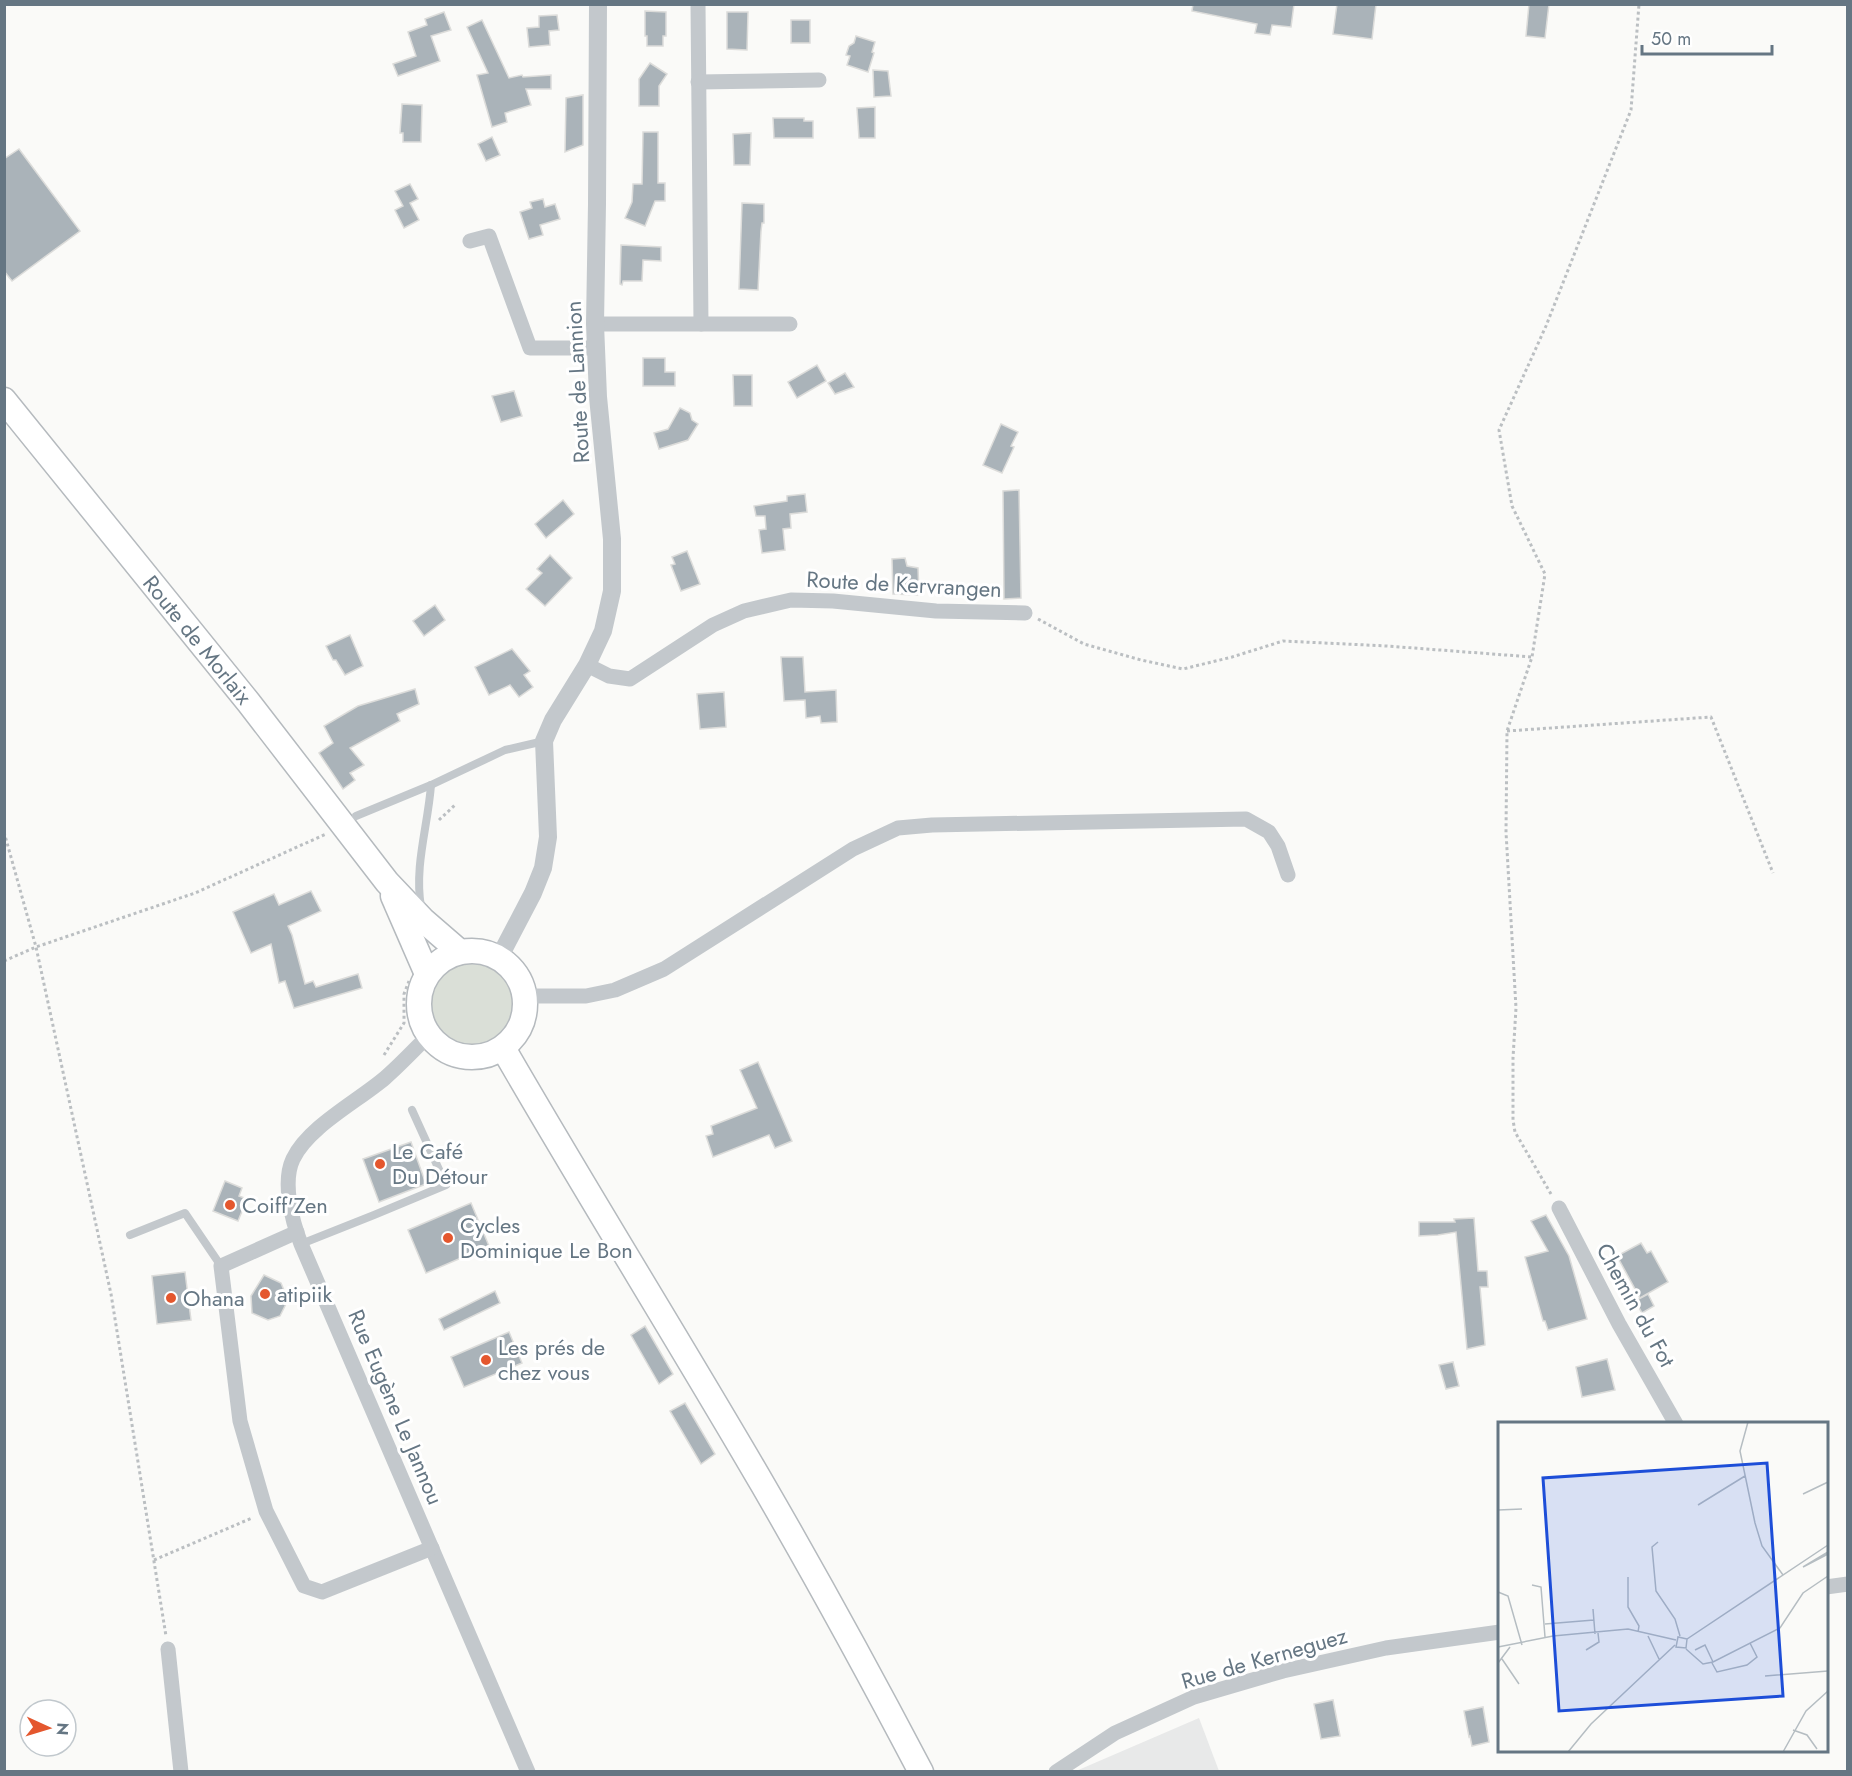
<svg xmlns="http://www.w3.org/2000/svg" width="1852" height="1776" font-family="Jost,sans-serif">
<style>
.built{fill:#e8e9e9}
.green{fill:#dadfd7}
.building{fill:#aab3b9;stroke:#dcdcda;stroke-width:1.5}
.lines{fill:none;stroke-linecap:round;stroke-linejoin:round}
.primary-casing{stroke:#b5babe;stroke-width:27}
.path{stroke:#bbbfc2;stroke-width:3;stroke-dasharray:3 3;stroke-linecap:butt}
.service{stroke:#c3c8cc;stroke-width:8}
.minor{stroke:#c3c8cc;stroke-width:15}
.tertiary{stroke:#c3c8cc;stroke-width:18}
.primary{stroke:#fff;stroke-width:24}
.poi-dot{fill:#e4572e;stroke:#fff;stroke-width:2}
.labels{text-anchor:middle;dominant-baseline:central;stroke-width:6;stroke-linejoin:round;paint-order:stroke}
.street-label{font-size:22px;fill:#657683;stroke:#fff}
.poi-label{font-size:22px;fill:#657683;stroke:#fff;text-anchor:start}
.inset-road{fill:none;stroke:#b5bdc2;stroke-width:1.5}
.view{fill:#1d4ed8;fill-opacity:0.15;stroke:#1d4ed8;stroke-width:3}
.inset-edge{fill:none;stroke:#657683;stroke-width:3}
</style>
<rect width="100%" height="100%" fill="#fafaf8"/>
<polygon class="built" points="1199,1718 1219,1771 1076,1771"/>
<circle class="green" cx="471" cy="1008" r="44"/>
<g class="building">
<polygon points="1193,4 1294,4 1291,27 1272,25 1270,35 1255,33 1257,24 1192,11"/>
<polygon points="1337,4 1376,4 1372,39 1333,34"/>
<polygon points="1529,4 1549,4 1545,38 1526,36"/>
<polygon points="645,11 666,12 666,36 663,36 663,46 647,46 647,36 645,36"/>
<polygon points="444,12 451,30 431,36 440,61 398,76 393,64 416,56 408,32 427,25 425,19"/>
<polygon points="727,12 748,12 747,50 727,49"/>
<polygon points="557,15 559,30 549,31 550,45 529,47 527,28 539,27 539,16"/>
<polygon points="482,20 509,78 522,75 523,77 551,75 551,89 526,89 531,105 505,113 507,122 492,127 477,75 488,73 467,27"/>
<rect x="791" y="20" width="19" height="23"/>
<polygon points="856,36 875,42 872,52 874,53 868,72 847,65 850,56 846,55 849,46 854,43"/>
<polygon points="650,63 667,74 659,86 659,106 639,106 639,79"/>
<polygon points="873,70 888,71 891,96 874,97"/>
<polygon points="583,95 583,145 565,152 566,98"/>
<polygon points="402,104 422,105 421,142 403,142 403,133 400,133"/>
<polygon points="875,107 875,138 859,138 857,108"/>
<polygon points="773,118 804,118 804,121 813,121 813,138 774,138"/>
<polygon points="643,132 658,132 658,183 665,183 665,201 655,201 645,226 625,218 632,202 633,184 642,184"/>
<polygon points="751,133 750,165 734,165 733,134"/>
<polygon points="492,137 500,155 486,161 478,144"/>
<polygon points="19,149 80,231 12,281 4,271 4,159"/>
<polygon points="410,184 418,199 410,203 419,220 404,228 395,210 403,206 395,191"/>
<polygon points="543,199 545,207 555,204 560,219 540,225 543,235 529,239 520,212 532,208 530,202"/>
<polygon points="742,203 764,204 764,223 762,223 761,231 758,290 739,289"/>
<polygon points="621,245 661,247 661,261 643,260 642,281 623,281 622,285 620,284"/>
<polygon points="643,358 665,358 665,372 675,372 675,386 643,386"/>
<polygon points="817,365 826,381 797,398 788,382"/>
<polygon points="845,373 854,387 835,394 828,383"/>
<polygon points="733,375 752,375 752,406 734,406"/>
<polygon points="514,391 522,416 501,422 492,396"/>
<polygon points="680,408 690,413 692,420 698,424 688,440 659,449 654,433 668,429"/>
<polygon points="1001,424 1018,432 1011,446 1014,447 1002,473 983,465"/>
<polygon points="1019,490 1021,598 1004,599 1003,491"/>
<polygon points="805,494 807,512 790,514 791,528 783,529 785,550 762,553 759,530 766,529 765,516 756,516 754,506 787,501 787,496"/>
<polygon points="563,500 574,514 546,538 535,524"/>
<polygon points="687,551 700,584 681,591 671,565 675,564 672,557"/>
<polygon points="550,555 572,578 545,606 526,589 542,573 537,569"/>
<polygon points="905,558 907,566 918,568 919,595 893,594 892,559"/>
<polygon points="435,605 445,620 424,636 413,621"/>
<polygon points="350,635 363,666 345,675 336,660 333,660 326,646"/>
<polygon points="512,649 530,671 524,675 533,687 519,697 510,685 489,695 475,667"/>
<polygon points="781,657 803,657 805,692 836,690 837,722 821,723 820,716 806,718 805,700 784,701"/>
<polygon points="415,689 419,704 397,714 400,721 350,748 364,765 350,773 355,780 343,789 319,753 333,743 324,726 358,706"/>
<polygon points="724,692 726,727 700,729 697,694"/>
<polygon points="311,891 321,911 288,926 292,935 305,984 313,981 316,987 358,974 362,988 294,1008 285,981 279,983 271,944 251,953 233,912 274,894 279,905"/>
<polygon points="758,1062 792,1141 775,1148 769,1135 713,1157 706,1136 713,1134 711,1126 757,1108 740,1070"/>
<polygon points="411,1142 426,1184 379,1202 363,1159"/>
<polygon points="225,1181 242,1188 239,1196 247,1199 238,1221 213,1211"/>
<polygon points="471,1203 489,1246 426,1273 408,1230"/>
<polygon points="1546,1215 1569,1256 1587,1319 1548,1330 1545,1321 1543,1321 1525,1257 1548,1251 1531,1221"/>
<polygon points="1474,1218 1478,1271 1487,1271 1488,1287 1480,1287 1485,1345 1467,1349 1456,1232 1438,1235 1419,1236 1419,1222 1455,1222 1454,1219"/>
<polygon points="1641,1243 1647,1253 1651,1251 1668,1282 1640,1298 1617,1256"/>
<polygon points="185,1272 191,1320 157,1324 152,1276"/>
<polygon points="264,1275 281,1283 288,1300 280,1316 268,1320 252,1313 251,1296"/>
<polygon points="495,1291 500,1303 444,1330 439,1319"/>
<polygon points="1648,1294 1654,1306 1642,1313 1635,1301"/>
<polygon points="645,1326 673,1374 659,1384 631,1335"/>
<polygon points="509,1332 522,1363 464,1387 451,1357"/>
<polygon points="1607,1359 1615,1390 1582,1397 1576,1367"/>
<polygon points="1453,1362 1459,1386 1446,1389 1439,1365"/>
<polygon points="685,1403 715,1454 701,1464 670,1411"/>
<polygon points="1333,1700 1340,1736 1321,1739 1314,1704"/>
<polygon points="1483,1707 1489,1742 1472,1746 1470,1736 1469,1737 1464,1711"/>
</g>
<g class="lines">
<defs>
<g id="primary">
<path id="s1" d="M4 400 249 703 387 882 423 920 460 952"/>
<polyline points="393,896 427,974"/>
<circle cx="472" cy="1004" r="53"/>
<path d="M503 1048C588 1195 678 1339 763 1485 818 1580 870 1675 921 1772"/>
</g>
</defs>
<use href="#primary" class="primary-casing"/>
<g class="path">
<polyline points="1038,619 1084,644 1141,660 1183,669 1232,657 1283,641 1387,646 1532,657"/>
<polyline points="1507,731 1711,717 1773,873"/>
<polyline points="439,820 455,805"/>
<polyline points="4,832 36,947 111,1294 166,1636"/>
<polyline points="4,961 36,947 195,893 326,834"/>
<polyline points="384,1055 404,1023 404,994 409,981"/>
<polyline points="1551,1194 1515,1132 1513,1120 1513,1058 1516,1008 1506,832 1507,731 1532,657 1545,574 1512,506 1499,430 1546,326 1631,110 1639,4"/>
<polyline points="154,1560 252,1518"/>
</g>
<g class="service">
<polyline points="356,816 431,785 505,750 544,741"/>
<path d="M421 907C414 866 428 826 431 785"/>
<polyline points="130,1235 185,1213 221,1266"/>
<polyline points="301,1244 374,1215 446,1185 412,1110"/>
</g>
<g class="minor">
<polyline points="698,4 701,324"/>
<polyline points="698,82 819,80"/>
<polyline points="470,241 489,236 530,348 596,348"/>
<polyline points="595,324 790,324"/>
<polyline points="587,665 609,676 630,679 713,625 744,611 791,600 833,601 936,611 1025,613"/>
<polyline points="525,996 586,996 615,990 664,969 853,849 898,828 932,825 1246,819 1269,832 1278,846 1288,875"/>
<path d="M428 1036C414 1050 400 1065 385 1078 358 1101 308 1127 293 1159 282 1182 292 1221 301 1244L528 1772"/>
<polyline points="1559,1208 1619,1324 1676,1424"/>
<polyline points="297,1232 221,1266 240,1421 266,1511 304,1586 322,1592 432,1548"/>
<polyline points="1826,1587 1848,1584"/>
<polyline points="168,1649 181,1772"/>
<polyline points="1056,1772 1115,1733 1194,1697 1283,1671 1386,1648 1500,1632"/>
</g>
<polyline class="tertiary" points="499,958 533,893 543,868 548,837 544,741 553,720 587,665 603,631 612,591 612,539 598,397 595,324 597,204 598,4"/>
<use href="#primary" class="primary"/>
</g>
<g class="poi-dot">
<circle cx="380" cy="1164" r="6"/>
<circle cx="230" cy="1205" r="6"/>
<circle cx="448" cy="1238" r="6"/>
<circle cx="265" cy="1294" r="6"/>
<circle cx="171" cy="1298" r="6"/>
<circle cx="486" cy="1360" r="6"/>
</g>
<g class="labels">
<g class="street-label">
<text transform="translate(577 382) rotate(-93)">Route de Lannion</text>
<text transform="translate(904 584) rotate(3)">Route de Kervrangen</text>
<text stroke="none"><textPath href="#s1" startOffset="308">Route de Morlaix</textPath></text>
<text transform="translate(1636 1305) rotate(61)">Chemin du Fot</text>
<text transform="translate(396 1407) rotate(67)">Rue Eugène Le Jannou</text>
<text transform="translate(1264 1658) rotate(-16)">Rue de Kerneguez</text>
</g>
<g class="poi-label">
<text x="392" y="1151">Le Café<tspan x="392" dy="25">Du Détour</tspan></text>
<text x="242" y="1205">Coiff'Zen</text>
<text x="460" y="1225">Cycles<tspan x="460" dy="25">Dominique Le Bon</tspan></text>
<text x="277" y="1294">atipiik</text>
<text x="183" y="1298">Ohana</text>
<text x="498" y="1347">Les prés de<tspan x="498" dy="25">chez vous</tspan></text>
</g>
</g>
<g transform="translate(1498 1422)">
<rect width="330" height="330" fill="#fafaf8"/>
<path class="inset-road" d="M250 0 242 29 257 101 264 124 285 153M305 72 330 60M200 83 247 54M0 88 24 87M160 120 154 125 158 169 177 197 182 214M330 130 305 145 330 132M130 155V185L141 204 140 210M34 163 43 165 47 215M0 170 10 174 24 223M95 187 97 212M47 202 96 198M150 214 161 237M189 217 188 226 178 225 180 215 189 217 330 123M0 225 55 214 130 207 178 218M188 227 205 242 215 240 282 206 305 171 330 154M88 228 101 220 100 211M197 228 207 223 215 240M4 237 21 262M0 241 12 225M214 241 219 250 249 243 259 235 252 221M267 254 330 249M295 308 309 313 319 327M70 330 93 302 177 223M285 330 308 289 330 269"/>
<path class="view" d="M269 41 285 274 61 289 45 56Z"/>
<rect width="330" height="330" class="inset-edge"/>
</g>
<rect width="1852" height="1776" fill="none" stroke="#657683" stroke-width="12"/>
<g transform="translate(48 1728) rotate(94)"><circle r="28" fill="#ffffff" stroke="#c1c8cd" stroke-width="1.5"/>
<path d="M0-4.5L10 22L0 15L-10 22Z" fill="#e4572e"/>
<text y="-9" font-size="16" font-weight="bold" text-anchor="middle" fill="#657683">N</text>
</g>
<path d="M1642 45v9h130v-9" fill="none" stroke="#657683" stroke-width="3"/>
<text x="1651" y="45" font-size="18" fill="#657683" stroke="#ffffff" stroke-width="4.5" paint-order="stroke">50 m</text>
</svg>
